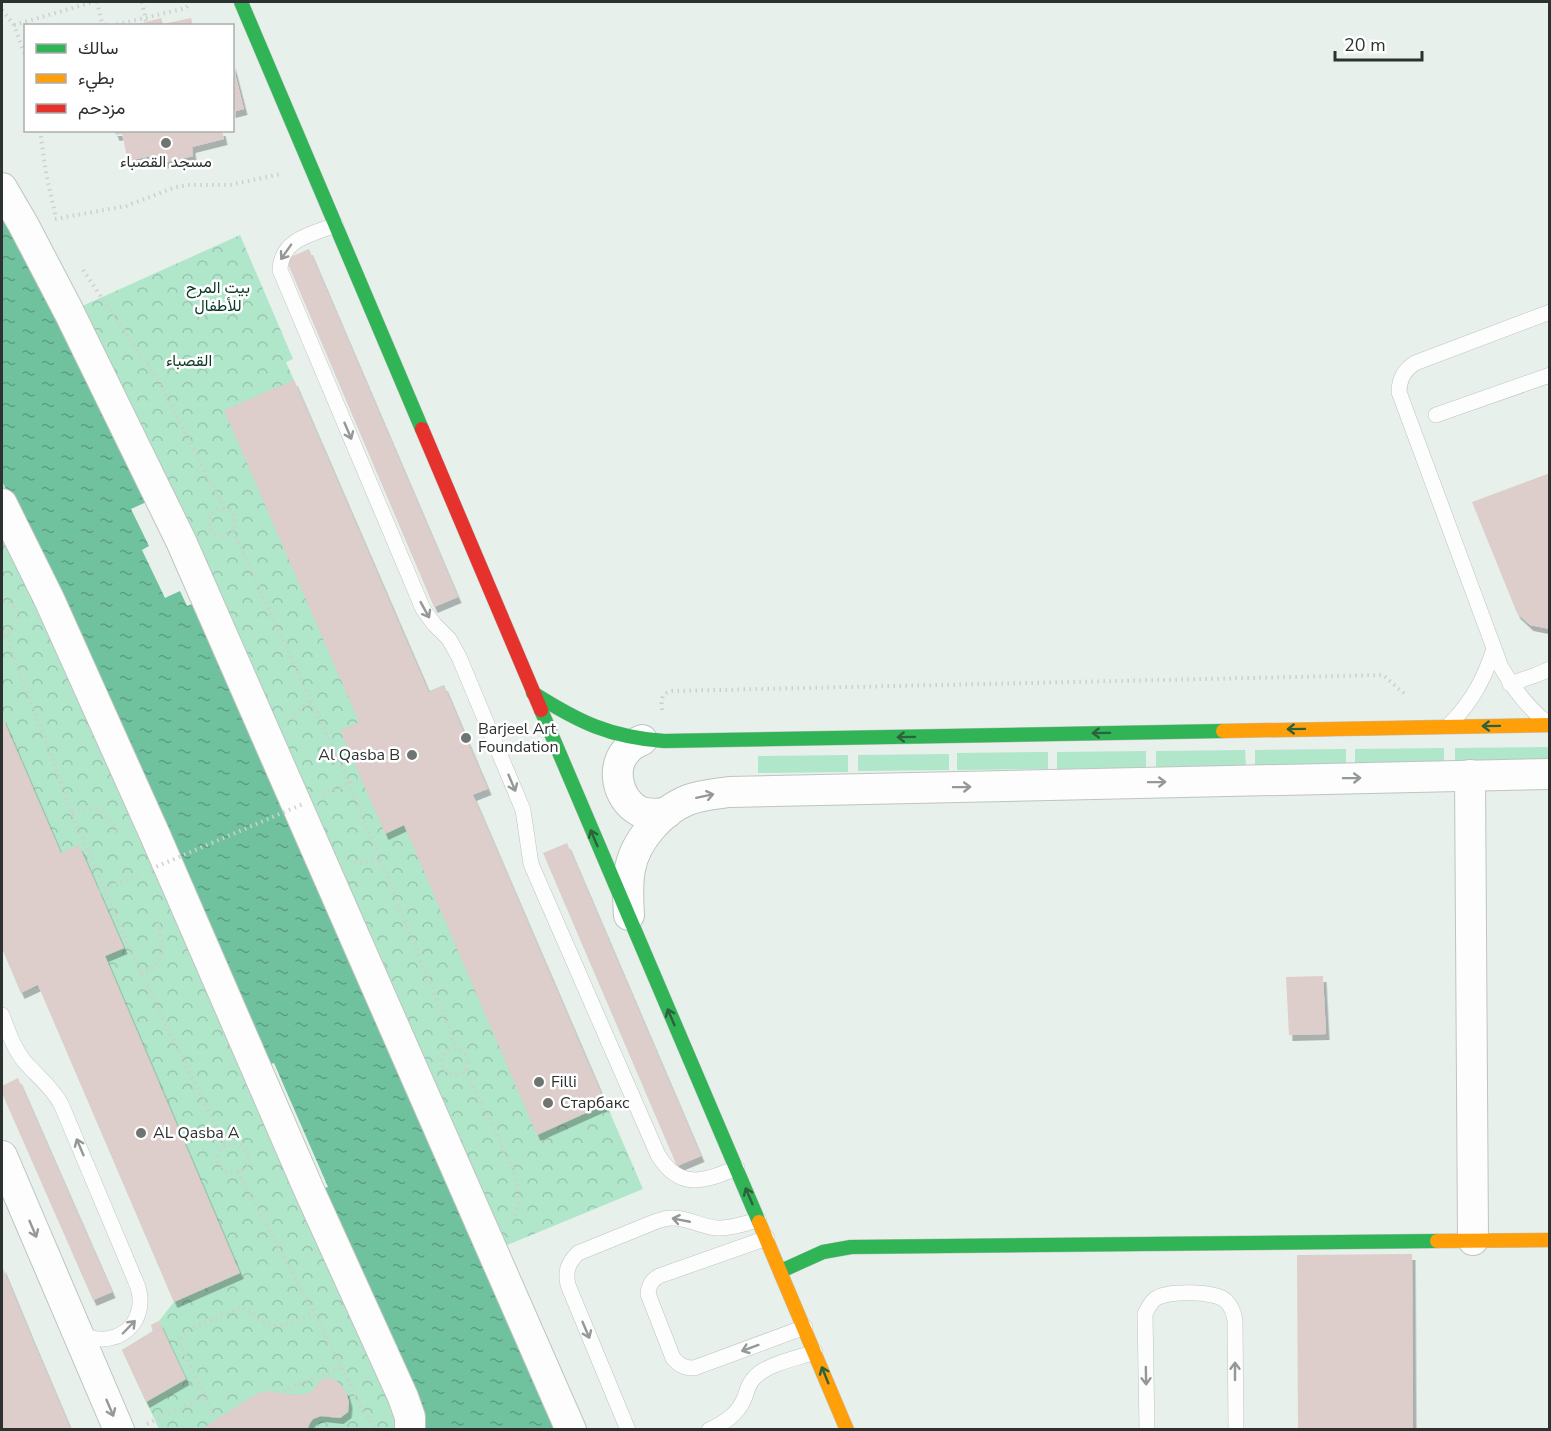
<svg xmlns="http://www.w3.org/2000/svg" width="1551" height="1431" font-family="'Nunito Sans',Vazirmatn,sans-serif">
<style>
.grass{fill:#b0e6ca}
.forest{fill:url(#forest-crowns)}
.water{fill:url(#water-ripples)}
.pier{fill:#e8f0ec}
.building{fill:#ddcdcb;filter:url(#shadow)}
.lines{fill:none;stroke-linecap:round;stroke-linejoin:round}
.lane-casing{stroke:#bec4c1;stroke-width:16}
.street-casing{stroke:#bec4c1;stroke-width:32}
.fast-casing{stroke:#bec4c1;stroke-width:15}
.slow-casing{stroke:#bec4c1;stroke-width:15}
.jam-casing{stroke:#bec4c1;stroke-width:15}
.path{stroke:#cdd0ce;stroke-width:4;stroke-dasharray:1.5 4.5;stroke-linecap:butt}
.lane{stroke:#fcfdfc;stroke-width:15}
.street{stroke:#fcfdfc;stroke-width:30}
.fast{stroke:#30b455;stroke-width:14}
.slow{stroke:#ff9f0a;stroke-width:14}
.jam{stroke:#e5322d;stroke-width:14}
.path-bridge{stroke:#cdd0ce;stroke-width:4;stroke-dasharray:1.5 4.5;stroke-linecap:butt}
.oneway{stroke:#949896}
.oneway2{stroke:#2d603c}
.poi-dot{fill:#6e7471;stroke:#fff;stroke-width:2}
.labels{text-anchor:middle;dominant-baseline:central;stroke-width:5;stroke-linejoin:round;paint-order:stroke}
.poi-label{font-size:16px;fill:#2c322f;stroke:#fff;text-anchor:start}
.park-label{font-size:16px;fill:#073924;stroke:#fff}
</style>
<defs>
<pattern id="forest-crowns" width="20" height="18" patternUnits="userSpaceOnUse" patternTransform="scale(1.5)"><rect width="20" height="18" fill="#b0e6ca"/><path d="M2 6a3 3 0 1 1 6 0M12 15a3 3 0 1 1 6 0" fill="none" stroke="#98c6ae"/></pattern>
<pattern id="water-ripples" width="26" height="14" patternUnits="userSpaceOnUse" patternTransform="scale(1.5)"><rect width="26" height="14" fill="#70c29e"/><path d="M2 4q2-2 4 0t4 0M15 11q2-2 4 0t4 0" fill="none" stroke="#5c9e81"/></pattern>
<filter id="shadow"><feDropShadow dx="3.5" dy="6" stdDeviation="0" flood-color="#0004"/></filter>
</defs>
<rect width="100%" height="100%" fill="#e8f0ec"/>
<g class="grass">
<polygon points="1549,747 1549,764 1455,765 1455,748"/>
<polygon points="1444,748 1444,765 1355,766 1355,749"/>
<polygon points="1346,749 1346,766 1255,767 1255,750"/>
<polygon points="1245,750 1246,767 1156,768 1156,751"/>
<polygon points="1146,751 1146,768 1057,769 1057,752"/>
<polygon points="1048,752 1048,769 957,770 957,753"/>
<polygon points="949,754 949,770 858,771 858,755"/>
<polygon points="848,755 848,772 758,773 758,756"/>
</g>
<g class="forest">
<polygon points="240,235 293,359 286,362 429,691 444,685 488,789 473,796 643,1189 498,1249 69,312"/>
<polygon points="2,481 23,523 422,1429 159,1429 122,1350 153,1331 151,1325 159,1321 174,1302 39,986 21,993 2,948"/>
</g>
<polygon class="water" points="2,207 128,452 560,1429 422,1429 23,523 2,481"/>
<g class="pier">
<polygon points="153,499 200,601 187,606 180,591 165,598 142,550 149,546 131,509"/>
<polygon points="274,1063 328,1187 324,1188 265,1066"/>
</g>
<g class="building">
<polygon points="161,18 163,24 191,18 193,26 131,26"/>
<polygon points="232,62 244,109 232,112"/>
<polygon points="114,130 222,130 224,139 192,147 193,156 162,163 160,154 128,161 122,134 116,135"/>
<polygon points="309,249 458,597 434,607 286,259"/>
<polygon points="294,380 429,692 444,685 488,789 473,795 606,1104 537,1135 404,825 385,834 340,730 359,722 224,410"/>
<polygon points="1550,473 1550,629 1530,625 1517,613 1472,502"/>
<polygon points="2,716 61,853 79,845 124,948 105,956 240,1273 174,1302 38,985 21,993 2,948"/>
<polygon points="567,843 701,1156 677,1166 543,853"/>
<polygon points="1323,976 1326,1034 1289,1035 1286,977"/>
<polygon points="18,1078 112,1292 93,1300 2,1093 2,1086"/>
<polygon points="1412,1254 1413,1430 1298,1430 1297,1255"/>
<polygon points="2,1266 31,1336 71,1430 2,1430"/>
<polygon points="159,1321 186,1379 146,1402 122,1350 153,1331 151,1325"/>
<polygon points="325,1378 331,1378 337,1381 346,1391 349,1402 348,1412 340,1418 321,1416 313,1419 310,1423 307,1430 200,1430 258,1393 271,1391 278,1393 301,1395 312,1391 320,1381"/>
</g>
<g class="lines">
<defs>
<g id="lane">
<path d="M336 225C312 234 281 239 280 270L423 609 434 624 449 639 459 657 523 810 531 864 658 1155C680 1191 704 1181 737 1168"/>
<polyline points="1436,415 1550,375"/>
<polyline points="1510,684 1536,675 1550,669"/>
<path d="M1545 721C1526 706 1513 688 1501 667L1399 392C1399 379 1404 370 1415 363L1550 312"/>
<path d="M1451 723C1473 700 1484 679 1494 649"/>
<path d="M2 1015C8 1031 13 1047 24 1061 37 1076 51 1086 61 1104L138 1287C140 1294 141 1302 139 1310 133 1337 102 1347 79 1332"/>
<path d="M767 1238 659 1276C651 1281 649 1285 648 1294L673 1358C679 1365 684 1368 694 1368L805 1327"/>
<path d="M628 1430 568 1285C565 1271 568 1263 578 1253L657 1221C661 1220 666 1218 671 1218 687 1217 701 1227 717 1228 731 1229 745 1223 759 1220"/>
<path d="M709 1430C724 1423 737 1415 744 1399 747 1392 748 1384 754 1378 766 1364 798 1358 815 1352"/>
<path d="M1147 1430 1145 1314C1148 1308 1150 1303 1155 1299 1167 1290 1214 1291 1225 1300 1232 1306 1234 1313 1235 1321L1236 1430"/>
</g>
<g id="street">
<polyline points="2,188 23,224 69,312 181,541 571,1430"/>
<polyline points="2,504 49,599 155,835 309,1190 403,1397 410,1417 410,1430"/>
<path d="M642 740C638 742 633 744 630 747 609 765 617 799 639 811 648 815 658 814 667 813"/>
<polyline points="1470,775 1473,1240"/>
<path d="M629 915C628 899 627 884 630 869 635 841 662 810 688 800 701 795 715 794 729 792L1550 774"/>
<polyline points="2,1156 119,1430"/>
</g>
<g id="fast">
<polyline points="241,2 422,429"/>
<path d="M533 693C579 722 609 737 664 741L1223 731"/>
<polyline points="541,710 759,1222"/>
<polyline points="781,1271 823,1252 851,1247 1437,1241"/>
</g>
<g id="slow">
<polyline points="1223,731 1550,725"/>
<polyline points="759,1222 847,1430"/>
<polyline points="1437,1241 1550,1240"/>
</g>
<polyline id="jam" points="422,429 541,710"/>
</defs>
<use href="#lane" class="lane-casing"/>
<use href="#street" class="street-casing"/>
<use href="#fast" class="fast-casing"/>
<use href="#slow" class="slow-casing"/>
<use href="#jam" class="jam-casing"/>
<g class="path">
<polyline points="97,2 102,23 107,26"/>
<polyline points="142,2 146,21"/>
<polyline points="2,10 14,25 26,58"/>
<polyline points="14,25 93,2"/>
<polyline points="111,26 186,8 188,6 189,2"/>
<polyline points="40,130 46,173 56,218"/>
<polyline points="55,219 126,206 176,187 190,185 229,185 281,174"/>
<polyline points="83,270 163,388 224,508"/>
<path d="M233 531C206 550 201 505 225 509 236 510 237 523 233 531L349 783 457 1049"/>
<path d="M2 601C23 605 23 631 2 635"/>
<polyline points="6,635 72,813 141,974 225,1144"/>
<path d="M662 710C661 701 661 693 672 691L1383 675 1407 696"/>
<polyline points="293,720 296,713 311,702"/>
<polyline points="323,795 361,778"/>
<path d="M72 813C104 806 102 809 120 834"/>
<polyline points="354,862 362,863 380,861"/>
<polyline points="99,892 142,873"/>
<path d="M141 974C146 971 155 967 158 962 166 951 160 933 158 921"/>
<circle cx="455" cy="1062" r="13"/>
<path d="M465 1070 514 1171C518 1188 521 1204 512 1220"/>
<circle cx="233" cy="1158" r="15"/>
<polyline points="238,1172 314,1313 363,1410 376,1430"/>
<polyline points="278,1393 341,1367"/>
<path d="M220 1417H217L212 1412 182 1348C179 1340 181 1336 187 1330L241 1307C250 1310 254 1316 262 1321 279 1332 297 1320 314 1313"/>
<polyline points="147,1424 205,1397"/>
</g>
<use href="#lane" class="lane"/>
<use href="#street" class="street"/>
<use href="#fast" class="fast"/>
<use href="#slow" class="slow"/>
<use href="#jam" class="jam"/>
<polyline class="path-bridge" points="151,869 303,804"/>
</g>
<defs><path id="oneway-shaft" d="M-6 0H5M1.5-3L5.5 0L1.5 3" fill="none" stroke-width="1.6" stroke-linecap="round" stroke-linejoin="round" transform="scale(1.5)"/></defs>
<g class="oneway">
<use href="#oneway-shaft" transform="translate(286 252) rotate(125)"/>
<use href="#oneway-shaft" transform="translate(348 431) rotate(67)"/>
<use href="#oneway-shaft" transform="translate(425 610) rotate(61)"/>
<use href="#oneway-shaft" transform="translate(1352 778) rotate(-1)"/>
<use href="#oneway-shaft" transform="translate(1157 782) rotate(-1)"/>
<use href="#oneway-shaft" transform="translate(512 783) rotate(67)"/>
<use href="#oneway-shaft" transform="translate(962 787) rotate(-1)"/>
<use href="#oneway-shaft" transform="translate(705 796) rotate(-12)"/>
<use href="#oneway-shaft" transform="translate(80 1147) rotate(-113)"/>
<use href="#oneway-shaft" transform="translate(681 1220) rotate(-169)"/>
<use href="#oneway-shaft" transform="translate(33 1229) rotate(67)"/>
<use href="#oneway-shaft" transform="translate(129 1327) rotate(-46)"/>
<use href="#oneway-shaft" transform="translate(586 1330) rotate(67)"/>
<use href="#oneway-shaft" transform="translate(750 1348) rotate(160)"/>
<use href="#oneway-shaft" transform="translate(1235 1371) rotate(-90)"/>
<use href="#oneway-shaft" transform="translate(1146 1376) rotate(89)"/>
<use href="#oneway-shaft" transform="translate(110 1408) rotate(67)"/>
</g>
<g class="oneway2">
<use href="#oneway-shaft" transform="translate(1491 726) rotate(179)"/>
<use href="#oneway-shaft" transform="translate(1296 729) rotate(179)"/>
<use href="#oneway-shaft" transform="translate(1101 733) rotate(179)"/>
<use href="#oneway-shaft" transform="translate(906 737) rotate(179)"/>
<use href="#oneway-shaft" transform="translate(594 838) rotate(-113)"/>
<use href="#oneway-shaft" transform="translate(671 1017) rotate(-113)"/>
<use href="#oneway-shaft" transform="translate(749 1196) rotate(-113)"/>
<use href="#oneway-shaft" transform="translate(825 1375) rotate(-112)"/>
</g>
<g class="poi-dot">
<circle cx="166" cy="143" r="6"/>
<circle cx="466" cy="738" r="6"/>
<circle cx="412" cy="755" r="6"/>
<circle cx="539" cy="1082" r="6"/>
<circle cx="548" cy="1103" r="6"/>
<circle cx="141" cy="1133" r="6"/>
</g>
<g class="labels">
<g class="poi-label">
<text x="166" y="162" text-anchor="middle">مسجد القصباء</text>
<text x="478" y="729">Barjeel Art<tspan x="478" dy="18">Foundation</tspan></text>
<text x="400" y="755" text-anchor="end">Al Qasba B</text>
<text x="551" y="1082">Filli</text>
<text x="560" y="1103">Старбакс</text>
<text x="153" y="1133">AL Qasba A</text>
</g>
<g class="park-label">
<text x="218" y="288">بيت المرح<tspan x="218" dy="18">للأطفال</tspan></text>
<text x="189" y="361">القصباء</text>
</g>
</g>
<rect width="1551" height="1431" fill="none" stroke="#2c322f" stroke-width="6"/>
<rect x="24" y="24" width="210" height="108" fill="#ffffff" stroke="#abadac" stroke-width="1.5"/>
<rect x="36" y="44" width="30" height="9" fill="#30b455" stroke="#abadac" stroke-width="1.5"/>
<text x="78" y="54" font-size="18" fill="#2c322f">سالك</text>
<rect x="36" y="74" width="30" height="9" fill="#ff9f0a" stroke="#abadac" stroke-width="1.5"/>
<text x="78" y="84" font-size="18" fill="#2c322f">بطيء</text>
<rect x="36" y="104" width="30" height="9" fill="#e5322d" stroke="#abadac" stroke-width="1.5"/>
<text x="78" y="114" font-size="18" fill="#2c322f">مزدحم</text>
<path d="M1335 51v9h87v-9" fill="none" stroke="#2c322f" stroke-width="3"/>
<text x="1344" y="51" font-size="18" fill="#2c322f" stroke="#ffffff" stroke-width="4.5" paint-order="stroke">20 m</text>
</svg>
